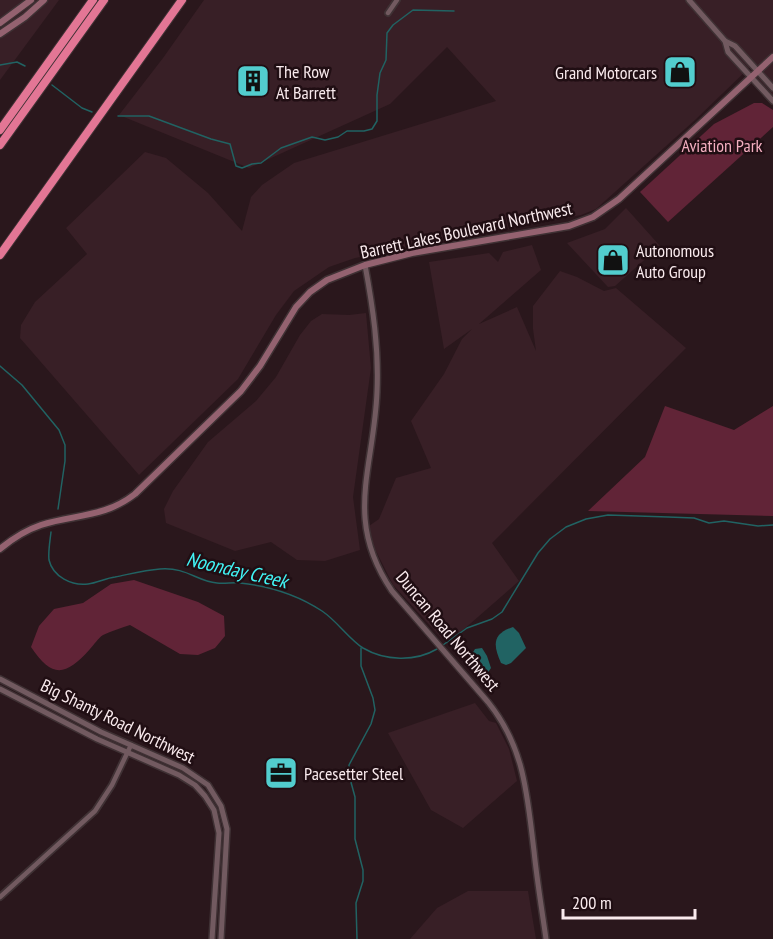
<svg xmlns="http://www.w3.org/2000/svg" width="773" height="939" font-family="'PT Sans Narrow',sans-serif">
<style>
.built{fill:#381f26}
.green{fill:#612437}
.water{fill:#216363}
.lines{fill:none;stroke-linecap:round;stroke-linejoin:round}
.stream{stroke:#216363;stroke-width:1.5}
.minor-casing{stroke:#3f3134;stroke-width:8}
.tertiary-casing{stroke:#3f3134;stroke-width:8}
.secondary-casing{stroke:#3f3134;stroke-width:9}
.motorway-casing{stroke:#3f3134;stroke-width:10}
.minor{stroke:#725a60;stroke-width:4.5}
.tertiary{stroke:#725a60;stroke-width:5}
.secondary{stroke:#946270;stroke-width:6}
.motorway{stroke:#e37695;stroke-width:8}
.labels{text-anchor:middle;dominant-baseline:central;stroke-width:5;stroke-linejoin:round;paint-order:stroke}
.poi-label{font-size:18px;fill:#f9eaed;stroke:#200e13;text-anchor:start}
.park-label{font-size:18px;fill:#f4afc0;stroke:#200e13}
.street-label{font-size:18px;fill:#f9eaed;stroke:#200e13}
.water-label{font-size:20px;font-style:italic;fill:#41f4f5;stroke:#200e13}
</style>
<rect width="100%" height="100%" fill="#2a171c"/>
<g class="built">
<polygon points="0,0 59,0 0,80"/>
<polygon points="204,0 773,0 773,100 750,67 695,120 596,209 581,215 355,258 329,267 294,291 276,315 238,379 139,475 20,338 21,325 35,302 87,254 66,228 145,152 166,158 208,193 242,231 251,197 262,185 294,163 496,101 447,47 390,104 249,168 119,115 163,58"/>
<polygon points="626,208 660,246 615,286 608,287 567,243 605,229"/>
<polygon points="532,245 541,270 479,324 517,307 536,351 533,329 533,306 560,271 577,277 604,291 616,288 686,348 492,543 519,581 447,644 393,585 374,547 369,526 379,519 396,478 431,468 411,421 444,374 462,339 472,329 444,349 429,262 489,253 498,262 503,252"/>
<polygon points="366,313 371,368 353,497 360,550 325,561 297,560 271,542 235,551 166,523 164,509 173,491 208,442 256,401 276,377 300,335 311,321 322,314 349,315"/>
<polygon points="475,703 489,721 496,723 509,749 517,781 463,828 431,810 388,733"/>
<polygon points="468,891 528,891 536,939 410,939 437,908"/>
</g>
<g class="green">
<polygon points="754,103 762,103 773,110 773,127 668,222 640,192 714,124"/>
<polygon points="665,406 734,430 773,406 773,516 588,511 645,457"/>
<path d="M134 580 198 602 224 616 225 636 215 648 198 655 180 654 130 625C121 628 111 631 103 635 98 638 94 645 90 649 65 677 52 678 31 647L39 626 54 609 83 603 111 584Z"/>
</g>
<g class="water">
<path d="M513 627 519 633 526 648 511 663 506 665 501 663C493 645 492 634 513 627Z"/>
<polygon points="482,648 487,656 491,668 484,678 477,673 472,654 475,649"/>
</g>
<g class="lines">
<g class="stream">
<polyline points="0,65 17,62 25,66"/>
<polyline points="52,85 82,108 92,112"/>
<polyline points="118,116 149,116 211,139 230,144 236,166 242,168 252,164 261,163 281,148 312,137 325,140 338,137 347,131 364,131 372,129 377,121 377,95 380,73 386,60 387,33 393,25 413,10 454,11"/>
<polyline points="0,366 22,385 59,430 65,445 65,461 58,509"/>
<path d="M51 532C50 541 48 552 49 560 53 577 72 586 88 584 97 583 106 578 115 577 130 574 145 570 160 569 187 567 196 581 217 583 225 584 233 582 240 583 269 586 298 595 322 611 337 621 349 639 363 648 385 661 415 662 437 649"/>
<polyline points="443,645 467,628 492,619 502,612 538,553 550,539 566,527 586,519 608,515 668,517 694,518 709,523 724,521 758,526 773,525"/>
<polyline points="357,939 356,903 363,881 363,870 355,839 355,797 349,775 349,765 371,724 375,710 373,698 361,666 361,648"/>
</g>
<defs>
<g id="minor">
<polyline points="388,13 397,0"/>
<polyline points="0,897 95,811 112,785 131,745"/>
</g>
<g id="tertiary">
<polyline points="689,0 725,41 735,46 773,88"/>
<polyline points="725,41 728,52 773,101"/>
<path d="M365 265C373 308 379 349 377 392 374 469 343 519 392 591L488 702C525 748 527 795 534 851 537 881 542 910 546 939"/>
<polyline points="0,679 101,732 183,768 208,785 221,806 227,829 221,939"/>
<polyline points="0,689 97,739 179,775 195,785 205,796 214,810 219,833 212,939"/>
</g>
<g id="secondary">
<polyline points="0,23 31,0"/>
<polyline points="0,34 25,17 44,0"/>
<path d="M0 549C12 539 26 530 41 525 75 514 104 518 135 494L241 391 260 366 296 307 310 292 327 280 365 265 412 253 569 226 593 217 619 199 773 57"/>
</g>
<g id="motorway">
<polyline points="0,130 93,0"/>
<polyline points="0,145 104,0"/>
<polyline points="0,255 182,0"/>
</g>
</defs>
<use href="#minor" class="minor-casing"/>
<use href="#tertiary" class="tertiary-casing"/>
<use href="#secondary" class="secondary-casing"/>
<use href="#motorway" class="motorway-casing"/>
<use href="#minor" class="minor"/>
<use href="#tertiary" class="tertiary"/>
<use href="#secondary" class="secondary"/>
<use href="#motorway" class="motorway"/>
</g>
<defs>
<symbol id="shop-square" viewBox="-11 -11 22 22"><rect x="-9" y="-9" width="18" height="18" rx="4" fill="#52cdce" stroke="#200e13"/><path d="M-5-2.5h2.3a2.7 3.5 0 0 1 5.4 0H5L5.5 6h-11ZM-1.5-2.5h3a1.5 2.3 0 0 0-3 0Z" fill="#111"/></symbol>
<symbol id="building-square" viewBox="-11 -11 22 22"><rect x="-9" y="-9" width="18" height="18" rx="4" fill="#52cdce" stroke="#200e13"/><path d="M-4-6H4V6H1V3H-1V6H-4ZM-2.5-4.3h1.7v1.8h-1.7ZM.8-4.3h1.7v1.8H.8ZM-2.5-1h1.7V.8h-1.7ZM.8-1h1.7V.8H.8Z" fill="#111"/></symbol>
<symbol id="office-square" viewBox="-11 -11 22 22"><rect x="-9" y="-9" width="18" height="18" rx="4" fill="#52cdce" stroke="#200e13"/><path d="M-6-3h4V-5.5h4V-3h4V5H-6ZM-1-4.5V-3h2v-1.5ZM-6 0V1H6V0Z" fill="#111"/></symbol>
</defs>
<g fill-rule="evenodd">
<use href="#shop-square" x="661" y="53" width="38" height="38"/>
<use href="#building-square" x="234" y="62" width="38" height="38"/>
<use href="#shop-square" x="594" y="241" width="38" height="38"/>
<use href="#office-square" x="262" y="754" width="38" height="38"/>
</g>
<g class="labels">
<g class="poi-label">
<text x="276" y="71">The Row<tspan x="276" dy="21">At Barrett</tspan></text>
<text x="657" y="72" text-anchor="end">Grand Motorcars</text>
<text x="636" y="250">Autonomous<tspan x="636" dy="21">Auto Group</tspan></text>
<text x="304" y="773">Pacesetter Steel</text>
</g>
<g class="park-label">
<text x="722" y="145">Aviation Park</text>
</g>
<g class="street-label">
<text transform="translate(466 230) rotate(-12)">Barrett Lakes Boulevard Northwest</text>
<text transform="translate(448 631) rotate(50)">Duncan Road Northwest</text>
<text transform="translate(118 721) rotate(26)">Big Shanty Road Northwest</text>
</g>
<g class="water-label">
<text transform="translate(237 570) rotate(13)">Noonday Creek</text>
</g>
</g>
<path d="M563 909v9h132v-9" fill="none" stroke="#f9eaed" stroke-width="3"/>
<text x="572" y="909" font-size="18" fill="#f9eaed" stroke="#200e13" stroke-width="4.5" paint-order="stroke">200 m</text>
</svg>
